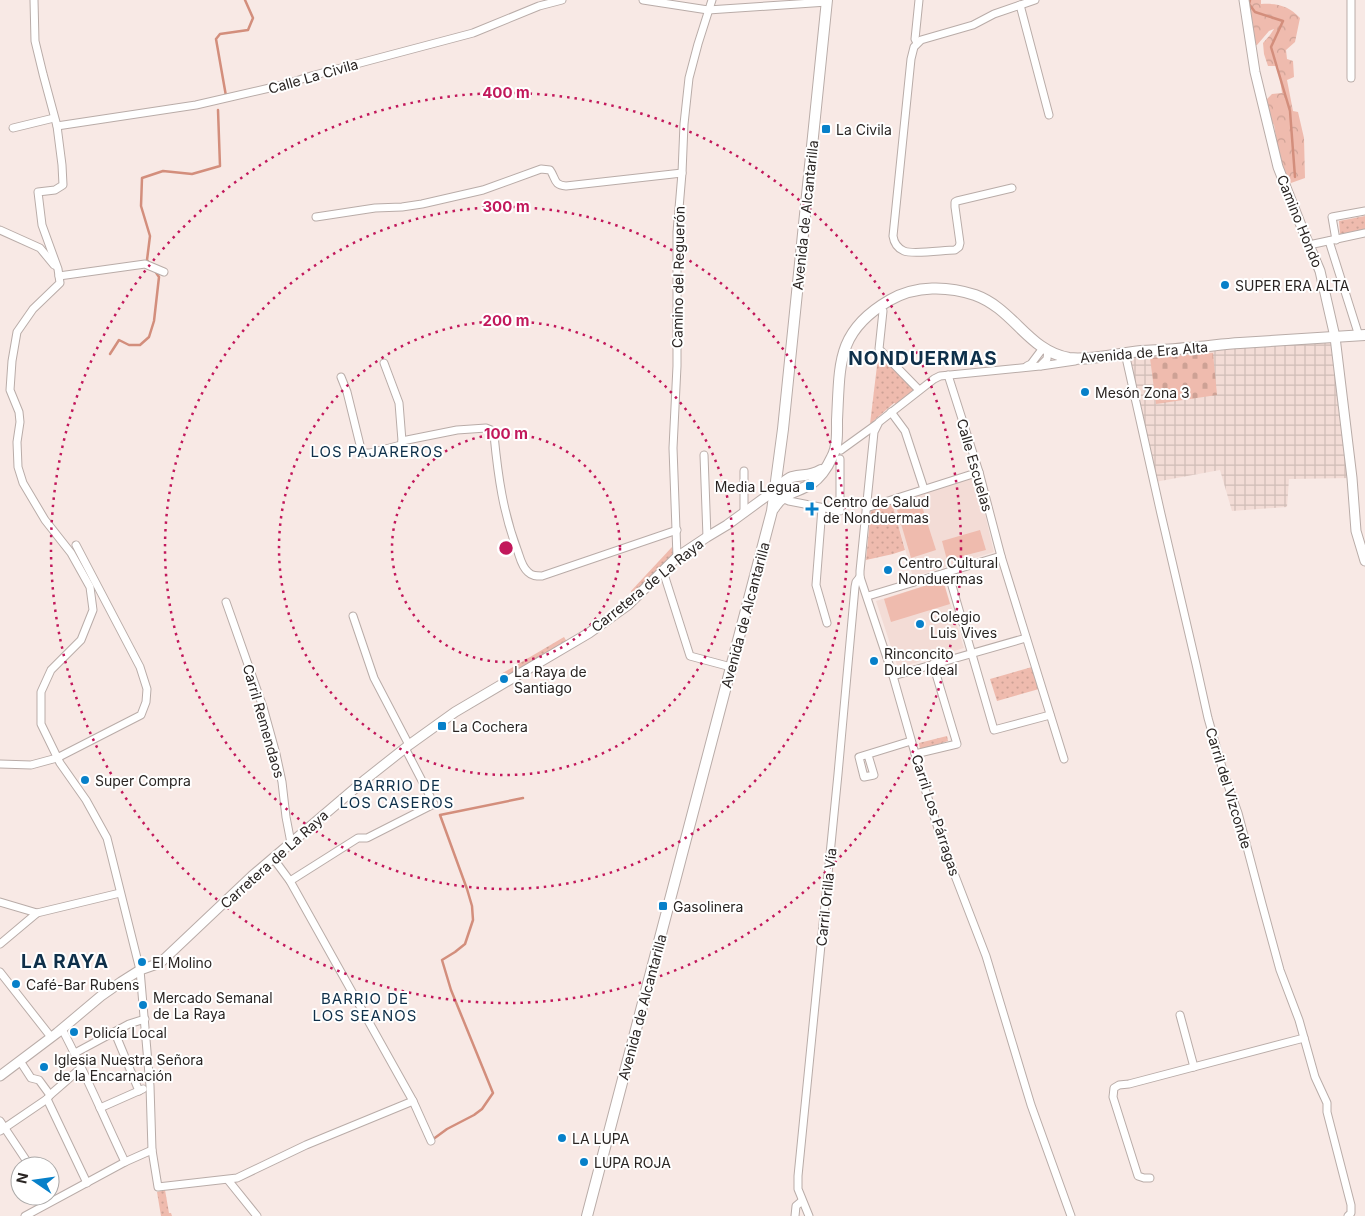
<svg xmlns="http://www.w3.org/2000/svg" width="1365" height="1216" font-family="Inter,sans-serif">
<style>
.built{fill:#f3dcd6}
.industrial{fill:url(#industrial-grid)}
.forest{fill:url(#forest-crowns)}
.cemetery{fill:url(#cemetery-stones)}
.park{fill:url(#park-dots)}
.pitch{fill:#efbbae}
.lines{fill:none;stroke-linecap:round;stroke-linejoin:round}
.stream{stroke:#d38e7c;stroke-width:2.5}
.street-casing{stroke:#b9aca8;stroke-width:9}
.secondary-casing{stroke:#b9aca8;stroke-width:11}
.primary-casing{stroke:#b9aca8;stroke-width:12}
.street{stroke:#fff;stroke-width:7}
.secondary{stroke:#fff;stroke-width:9}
.primary{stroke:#fff;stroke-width:10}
.ring{fill:none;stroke:#c2185b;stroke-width:2.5;stroke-dasharray:2.5 5}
.poi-dot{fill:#0780c9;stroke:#fff;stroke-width:2}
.labels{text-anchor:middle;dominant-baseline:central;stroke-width:4;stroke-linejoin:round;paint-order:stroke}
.street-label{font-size:14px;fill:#2a2523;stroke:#fff}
.poi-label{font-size:14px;fill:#2a2523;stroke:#fff;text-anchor:start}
.neighbourhood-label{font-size:15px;letter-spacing:1px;fill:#0f304a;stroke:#fff}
.district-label{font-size:19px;font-weight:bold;letter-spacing:1px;fill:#0f304a;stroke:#fff}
.centre{fill:#c2185b;stroke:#fff;stroke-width:2.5}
.ring-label{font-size:15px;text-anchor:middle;font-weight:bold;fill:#c2185b;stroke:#fff;stroke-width:4;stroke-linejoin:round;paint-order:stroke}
</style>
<defs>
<pattern id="industrial-grid" width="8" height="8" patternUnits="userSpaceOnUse" patternTransform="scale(1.25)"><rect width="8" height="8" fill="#f3dcd6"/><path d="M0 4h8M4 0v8" fill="none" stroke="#d0bdb7"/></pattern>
<pattern id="forest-crowns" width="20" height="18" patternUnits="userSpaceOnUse" patternTransform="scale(1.25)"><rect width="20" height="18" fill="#efbbae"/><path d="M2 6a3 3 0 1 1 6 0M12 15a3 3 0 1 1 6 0" fill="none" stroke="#cda195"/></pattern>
<pattern id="cemetery-stones" width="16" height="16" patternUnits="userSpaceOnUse" patternTransform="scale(1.25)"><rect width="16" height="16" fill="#efbbae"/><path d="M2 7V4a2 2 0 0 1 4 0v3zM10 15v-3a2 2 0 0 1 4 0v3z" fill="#cda195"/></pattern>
<pattern id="park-dots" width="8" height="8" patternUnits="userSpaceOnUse" patternTransform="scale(1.25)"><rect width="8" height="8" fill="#efbbae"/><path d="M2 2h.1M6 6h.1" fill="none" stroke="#cda195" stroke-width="1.8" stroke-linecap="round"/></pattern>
</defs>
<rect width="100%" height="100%" fill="#f8e9e5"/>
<g class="built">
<polygon points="976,476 994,552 913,577 892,503"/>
<polygon points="943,580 964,648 898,668 876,601"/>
</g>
<polygon class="industrial" points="1335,337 1352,478 1289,479 1287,507 1232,511 1220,470 1155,482 1127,353"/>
<path class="forest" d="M1246 0H1261V4C1278 3 1289 6 1300 18L1295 42 1286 50 1287 59 1293 61 1294 77 1287 80 1293 111 1298 112 1304 138 1305 178 1291 183 1284 172 1278 150 1274 125 1269 119 1265 101 1272 94 1282 93 1278 66H1268L1264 54 1263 43 1270 35 1274 29 1269 31 1257 45 1253 46Z"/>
<polygon class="cemetery" points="1213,353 1217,395 1156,404 1150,358"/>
<g class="park">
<polygon points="1365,216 1365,229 1340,234 1339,221"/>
<polygon points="879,349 919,390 900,406 894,403 870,424"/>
<polygon points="892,503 905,550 893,554 866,560 871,509"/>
<polygon points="672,547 673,553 671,557 633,596 631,591"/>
<polygon points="564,637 567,642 504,679 501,674"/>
<polygon points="1032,667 1039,689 997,701 990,679"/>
<polygon points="947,736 948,741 920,750 919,743"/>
<polygon points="165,1190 169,1213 171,1213 172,1216 161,1216 157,1192"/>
</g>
<g class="pitch">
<polygon points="921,503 936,550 911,558 897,510"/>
<polygon points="980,530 986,550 947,560 942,541"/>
<polygon points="943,580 950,604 891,622 884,599"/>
</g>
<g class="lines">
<g class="stream">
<polyline points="1250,0 1249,4 1255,12 1283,21 1271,47 1290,111 1295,177"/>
<polyline points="226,96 216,39 220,34 248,30 253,18 245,0"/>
<polyline points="149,263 147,260 150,236 141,206 142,178 163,171 192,174 220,166 218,110"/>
<polyline points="110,354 119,340 129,345 140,345 149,337 154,321 159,277 155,271"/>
<polyline points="432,1140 447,1129 474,1115 482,1109 493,1093 451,990 442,960 455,952 465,944 473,920 472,906 467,889 440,815 523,798"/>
</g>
<defs>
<g id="street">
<polyline points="34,0 35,41 43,74 57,126 62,165 63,185 55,190 38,192 42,225 58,269 60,283 33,309 17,332 12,361 10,390 19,412 20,422 17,442 18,467 23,483 45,520 71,553 90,587 93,610 81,640 51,670 41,692 41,724 60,763 86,800 107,838 140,970 150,1086 152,1150 158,1187 237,1178 306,1145 413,1101 290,881 273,858"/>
<polyline points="643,0 708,10 827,2"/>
<polyline points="1020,5 1049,115"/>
<polyline points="917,43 915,39 919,0"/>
<polyline points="1351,78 1351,0"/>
<polyline points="57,126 196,105 287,84 311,76 473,33 539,6 562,0"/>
<polyline points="13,128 54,118"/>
<path d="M1012 188 957 201 955 202V207L960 243 959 247 955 250C944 250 913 255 904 251 897 248 894 243 893 236L911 59 914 47 921 40 973 25 994 14 1035 0"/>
<path d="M316 217 375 208 402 207 422 204 483 190 541 169 550 170C556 178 553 185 566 186L682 173"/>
<polyline points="0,230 40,248 54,265"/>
<polyline points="1336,240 1332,217 1365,211"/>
<polyline points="1329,241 1359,336"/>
<polyline points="1309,245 1365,233"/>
<polyline points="59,276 145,264 164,272"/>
<polyline points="883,311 879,349 919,390"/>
<polyline points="1048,350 1047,359 1040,366 940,376 934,379 879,422 874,432 860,571 860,577 893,676 926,792 947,855 986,956 1031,1105 1071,1216"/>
<polyline points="1125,353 1161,514 1196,664 1208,718 1224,774 1238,813 1262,904 1280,970 1299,1020 1315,1077 1327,1103 1327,1112 1351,1205 1351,1213 1348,1216"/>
<polyline points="384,363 399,403 402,441"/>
<polyline points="1027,366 1031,364 1043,348"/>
<polyline points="1041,366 1075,361"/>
<polyline points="948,375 979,472 1001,556 1064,759"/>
<path d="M341 377 347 392 362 453H370L401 445 402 441 457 430 486 428 491 430 494 435C498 476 503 513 518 552 520 558 522 567 528 572 532 576 536 576 542 576L677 530"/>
<polyline points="891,412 905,431 924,489"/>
<polyline points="841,450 877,424"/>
<polyline points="704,455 707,537"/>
<polyline points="782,498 789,501 840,511 840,459"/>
<polyline points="822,508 816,585 827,623"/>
<polyline points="866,508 979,472"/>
<polyline points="744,512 744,471"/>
<polyline points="677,557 673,448 677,366 677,232 682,173 684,124 689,78 698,44 712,0"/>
<polyline points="663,571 690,656 731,667"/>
<polyline points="948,572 994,730 1050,715"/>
<polyline points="868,596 1001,556"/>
<polyline points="226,602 263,707 276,754 282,782 286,817 291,843"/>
<polyline points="353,616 374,678 409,745"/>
<polyline points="893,676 1026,638"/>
<polyline points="915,754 957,744 933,664"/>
<polyline points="868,755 874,775 864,777 859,757 911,741"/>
<polyline points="0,764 31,765 57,758 141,715 146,702 147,689 140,667 76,545"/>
<polyline points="290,881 358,838 367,838 434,804 405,748"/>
<polyline points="0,902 37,913"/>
<polyline points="0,944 37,913 120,893"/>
<polyline points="0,972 51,1037"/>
<polyline points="1180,1015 1194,1067"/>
<path d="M62 1029C85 1072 104 1118 125 1162"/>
<polyline points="115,1033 139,1091"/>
<polyline points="75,1053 129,1024 145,1019"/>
<polyline points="20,1061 31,1078 39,1080 50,1095"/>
<polyline points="47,1099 87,1183"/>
<polyline points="413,1101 431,1141"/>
<polyline points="100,1108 143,1089"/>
<polyline points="0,1121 30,1166"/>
<polyline points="0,1131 47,1099 50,1095 81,1068"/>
<polyline points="1150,1178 1144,1178 1138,1176 1113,1097 1114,1088 1119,1085 1129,1084 1304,1038"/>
<polyline points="228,1180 257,1216"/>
<polyline points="25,1216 125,1162 152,1150"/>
<polyline points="795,1216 796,1206 802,1201"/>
<polyline points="809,1216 798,1189 798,1176 838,774 855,587 856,582 860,577"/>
</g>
<g id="secondary">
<polyline points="1244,0 1255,72 1278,167 1304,233 1320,271 1335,337 1352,478 1356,531 1365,561"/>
<polyline points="0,1076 57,1033 101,996 121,982 140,970 160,963 252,876 366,779 409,745 455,712 589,633 628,605 677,557 707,537 727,525 775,490"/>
</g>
<g id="primary">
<path d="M775 490C780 486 786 479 792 477 804 474 809 477 821 470"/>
<path d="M774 508C784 492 796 493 811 484 821 477 827 468 832 457 838 446 837 432 837 420 840 364 836 331 890 300 916 285 948 286 975 295 1014 309 1028 351 1069 358 1090 361 1119 353 1141 351 1156 350 1171 350 1186 348 1204 347 1222 344 1240 343 1281 340 1323 338 1365 335"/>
<polyline points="587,1216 772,511 783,429 827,0"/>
</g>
</defs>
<use href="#street" class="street-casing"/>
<use href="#secondary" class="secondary-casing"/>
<use href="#primary" class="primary-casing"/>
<use href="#street" class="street"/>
<use href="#secondary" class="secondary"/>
<use href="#primary" class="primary"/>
</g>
<g class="ring">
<circle cx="506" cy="548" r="114"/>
<circle cx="506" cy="548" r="227"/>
<circle cx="506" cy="548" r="341"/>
<circle cx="506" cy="548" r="455"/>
</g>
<g class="poi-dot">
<rect x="821" y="124" width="10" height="10" rx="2.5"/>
<circle cx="1225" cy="285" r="5"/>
<circle cx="1085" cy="392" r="5"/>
<rect x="805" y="481" width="10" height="10" rx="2.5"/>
<path d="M809.5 501.5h5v5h5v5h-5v5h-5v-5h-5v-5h5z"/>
<circle cx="888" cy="570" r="5"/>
<circle cx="920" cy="624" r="5"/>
<circle cx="874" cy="661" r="5"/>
<circle cx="504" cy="679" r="5"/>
<rect x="437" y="721" width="10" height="10" rx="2.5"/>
<circle cx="85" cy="780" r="5"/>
<rect x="658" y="901" width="10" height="10" rx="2.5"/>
<circle cx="142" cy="962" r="5"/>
<circle cx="16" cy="984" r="5"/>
<circle cx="143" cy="1005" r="5"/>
<circle cx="74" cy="1032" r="5"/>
<circle cx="44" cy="1067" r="5"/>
<circle cx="562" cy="1138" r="5"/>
<circle cx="584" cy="1162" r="5"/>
</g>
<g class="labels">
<g class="street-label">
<text transform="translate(313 76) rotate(-16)">Calle La Civila</text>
<text transform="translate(805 215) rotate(-84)">Avenida de Alcantarilla</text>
<text transform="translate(1300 221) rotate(68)">Camino Hondo</text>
<text transform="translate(678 277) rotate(-89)">Camino del Reguerón</text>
<text transform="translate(1144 352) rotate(-5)">Avenida de Era Alta</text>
<text transform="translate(975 465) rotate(74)">Calle Escuelas</text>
<text transform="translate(647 585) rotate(-39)">Carretera de La Raya</text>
<text transform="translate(745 615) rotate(-75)">Avenida de Alcantarilla</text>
<text transform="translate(264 721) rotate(74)">Carril Remendaos</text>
<text transform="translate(1229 788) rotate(73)">Carril del Vizconde</text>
<text transform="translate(936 815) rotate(72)">Carril Los Párragas</text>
<text transform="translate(274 859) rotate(-42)">Carretera de La Raya</text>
<text transform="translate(826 897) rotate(-84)">Carril Orilla Vía</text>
<text transform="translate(642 1007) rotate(-75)">Avenida de Alcantarilla</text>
</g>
<g class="poi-label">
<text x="836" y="129">La Civila</text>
<text x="1235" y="285">SUPER ERA ALTA</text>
<text x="1095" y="392">Mesón Zona 3</text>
<text x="800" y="486" text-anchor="end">Media Legua</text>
<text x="823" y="501">Centro de Salud<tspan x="823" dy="16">de Nonduermas</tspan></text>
<text x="898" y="562">Centro Cultural<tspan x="898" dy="16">Nonduermas</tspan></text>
<text x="930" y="616">Colegio<tspan x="930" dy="16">Luis Vives</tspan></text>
<text x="884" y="653">Rinconcito<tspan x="884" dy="16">Dulce Ideal</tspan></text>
<text x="514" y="671">La Raya de<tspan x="514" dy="16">Santiago</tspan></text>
<text x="452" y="726">La Cochera</text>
<text x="95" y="780">Super Compra</text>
<text x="673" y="906">Gasolinera</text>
<text x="152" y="962">El Molino</text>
<text x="26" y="984">Café-Bar Rubens</text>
<text x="153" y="997">Mercado Semanal<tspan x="153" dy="16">de La Raya</tspan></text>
<text x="84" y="1032">Policía Local</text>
<text x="54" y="1059">Iglesia Nuestra Señora<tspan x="54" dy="16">de la Encarnación</tspan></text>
<text x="572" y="1138">LA LUPA</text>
<text x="594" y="1162">LUPA ROJA</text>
</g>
<g class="neighbourhood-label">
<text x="377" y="451">LOS PAJAREROS</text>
<text x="397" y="785">BARRIO DE<tspan x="397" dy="17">LOS CASEROS</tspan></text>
<text x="365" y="998">BARRIO DE<tspan x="365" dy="17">LOS SEANOS</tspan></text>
</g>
<g class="district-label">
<text x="923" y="358">NONDUERMAS</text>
<text x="65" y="961">LA RAYA</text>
</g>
</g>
<circle cx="506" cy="548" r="8" class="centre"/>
<g class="ring-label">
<text x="506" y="98">400 m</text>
<text x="506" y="212">300 m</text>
<text x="506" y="326">200 m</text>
<text x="506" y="439">100 m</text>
</g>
<g transform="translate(35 1181) rotate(283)"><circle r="24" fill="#ffffff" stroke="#aaa8a7"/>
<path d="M0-4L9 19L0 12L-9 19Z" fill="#0780c9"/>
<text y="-8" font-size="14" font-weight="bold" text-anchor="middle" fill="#2a2523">N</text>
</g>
</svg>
